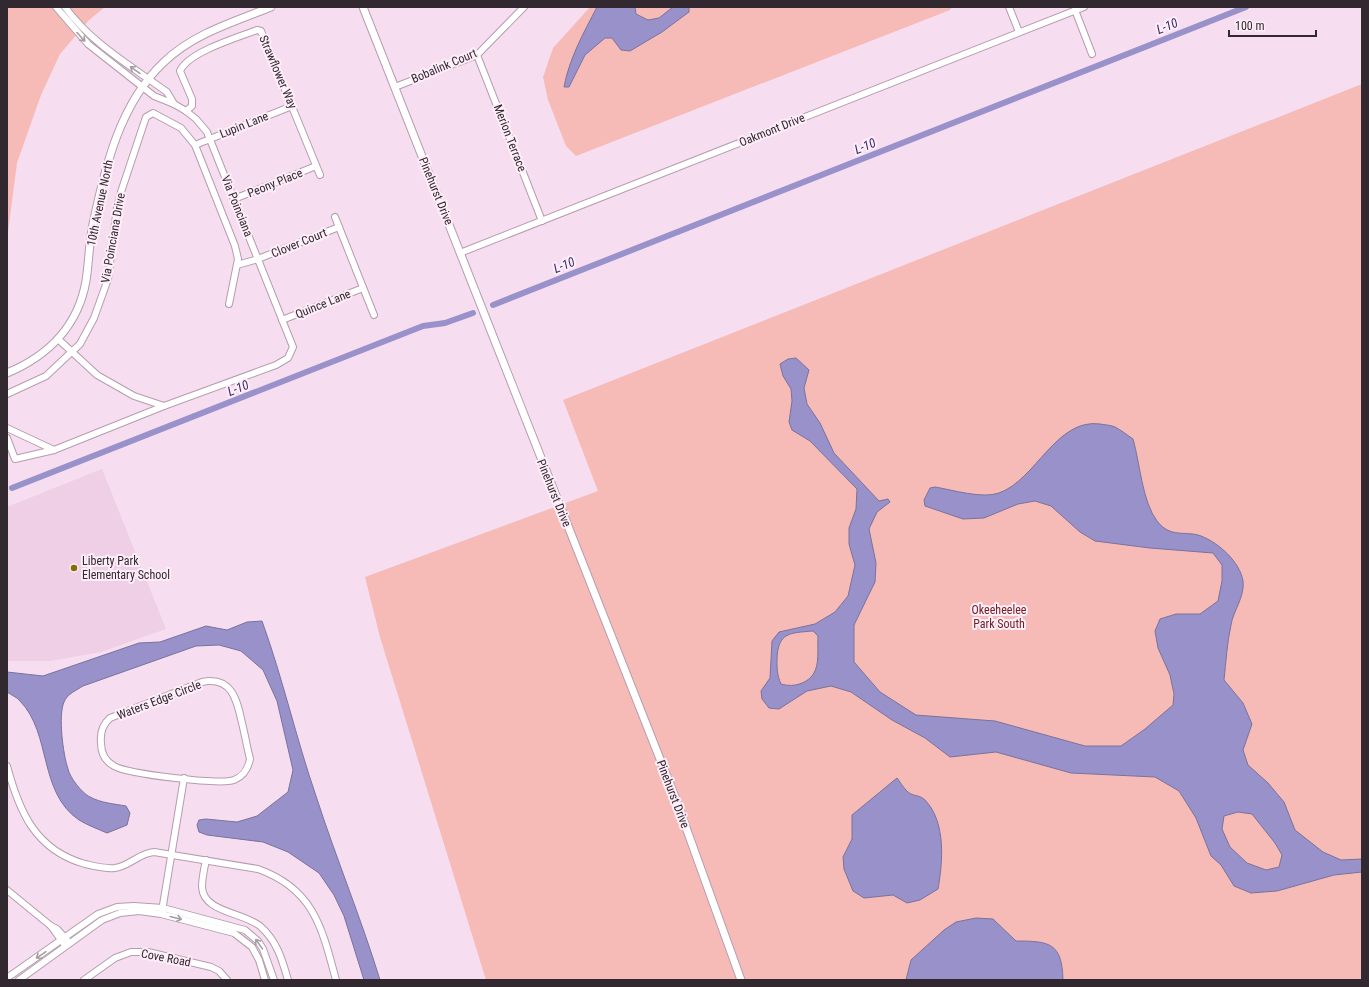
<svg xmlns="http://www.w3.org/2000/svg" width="1369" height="987" font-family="'Roboto Condensed',sans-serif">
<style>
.built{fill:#efcfe6}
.green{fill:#f6bbb7}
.water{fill:#9991ca;stroke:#7a729c;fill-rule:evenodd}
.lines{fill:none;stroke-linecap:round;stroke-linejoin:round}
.canal{stroke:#9991ca;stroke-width:6}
.minor-casing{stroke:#b59dae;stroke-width:8}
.tertiary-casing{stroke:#b59dae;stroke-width:9}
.minor{stroke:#fff;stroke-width:6}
.tertiary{stroke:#fff;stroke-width:7}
.oneway{stroke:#a39ea1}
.poi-dot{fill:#856c08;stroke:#feeef9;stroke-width:1.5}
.labels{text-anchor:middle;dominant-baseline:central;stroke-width:4;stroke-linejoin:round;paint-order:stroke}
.street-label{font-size:12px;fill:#32282f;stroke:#feeef9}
.poi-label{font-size:12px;fill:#32282f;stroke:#feeef9;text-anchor:start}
.park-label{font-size:12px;fill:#722123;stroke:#feeef9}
.water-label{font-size:13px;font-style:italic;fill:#39286d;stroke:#feeef9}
</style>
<rect width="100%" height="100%" fill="#f7ddf0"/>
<polygon class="built" points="102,469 166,629 101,652 50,661 7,661 7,507"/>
<g class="green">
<polygon points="7,7 105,7 89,20 60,54 41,95 17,163 7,240"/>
<polygon points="590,7 952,7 950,10 576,156 566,146 548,100 543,77 553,48"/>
<polygon points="1362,84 1362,980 486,980 380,637 365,577 598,491 563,400"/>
</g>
<g class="water">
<path d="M597 7H635L636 14 648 20 659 18 673 7H689V12L662 32 630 51 621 50 612 38H605L585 55 569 87H564C569 59 584 32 597 7Z"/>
<path d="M796 358 809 370 804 388 807 404 820 423 834 453 879 501 888 499 890 502 877 512 869 529 876 563 875 582 854 625V662L880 692 916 715 995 721 1085 746H1121L1145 729 1173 705 1174 694 1170 675 1158 648 1155 631 1160 619 1176 614H1200L1218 601 1222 581V565L1213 553 1150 548 1095 541 1080 532 1051 506 1035 501 1018 504 984 518 963 519 925 506 924 500 930 488 935 487C953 490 982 499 999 493 1036 480 1056 418 1100 424 1105 425 1111 425 1115 427 1121 430 1127 435 1133 439 1140 463 1142 501 1157 521 1171 539 1185 530 1201 536 1219 543 1240 562 1243 581 1245 597 1233 611 1231 625 1227 643 1226 662 1224 680L1243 703 1252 724 1243 750 1248 765 1268 783 1284 802 1295 830 1323 852 1341 860 1362 859V872L1334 875 1277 891 1251 893 1234 886 1221 865 1211 856 1196 818 1179 791 1155 777 1071 773 996 752 950 757 925 738 892 720 851 692 831 686 807 691 779 709 769 708 762 699 761 691 770 678 772 641 779 632 815 624 835 612 848 596 855 565 849 544V528L856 509 857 489 810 441 792 430 789 422 792 401 791 389 783 376 780 364 788 359ZM813 631 818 636C817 654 822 675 802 683 795 686 788 686 781 684 777 675 777 669 777 659 778 632 790 633 813 631ZM1238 812 1252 814 1275 843 1282 855 1279 867 1266 870 1247 863 1230 847 1222 829 1224 816Z"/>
<path d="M262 621C283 679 296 738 316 796 336 858 361 918 380 980H364L344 916 334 895 319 873 288 852 263 842 207 835 199 832 197 825 199 820 206 819 237 822 257 816 288 792 293 770 277 701 263 670 241 651 219 645 196 646 83 686C77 690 67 694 64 702 58 716 63 754 68 769 70 778 82 793 90 797 101 803 115 804 126 806L130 813 127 825 107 833C98 829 87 825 79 820 38 792 52 734 20 701 17 697 11 695 7 692V672L43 676 139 643 160 642 206 626 227 630 247 622Z"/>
<path d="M897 778C901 783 905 791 911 794 916 796 921 796 925 800 946 822 943 861 938 889L920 900 907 903 893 895 864 898 853 891 844 869 843 857 852 839V815Z"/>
<path d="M976 918 993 919 1016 941C1050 941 1062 943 1063 980H906L911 960 944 930 956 922Z"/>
</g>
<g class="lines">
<g class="canal">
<polyline points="493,305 1246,7"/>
<polyline points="12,488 423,326 445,323 473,313"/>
</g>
<defs>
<g id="minor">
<polyline points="56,7 88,44 154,96 174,104 186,111 196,119 207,132 293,347 288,358 276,365 164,406"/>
<path d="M65 7C91 43 131 66 167 92L174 104"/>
<polyline points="1009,7 1019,32"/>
<polyline points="1075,10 1092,54"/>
<polyline points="477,55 542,221"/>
<polyline points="395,87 477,55 524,7"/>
<path d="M186 111 192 106V99L180 71C188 52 239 37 257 30L261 31 320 175"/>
<polyline points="195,145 292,106"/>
<polyline points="234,199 316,166"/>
<polyline points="335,217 374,315"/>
<polyline points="460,253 1084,7"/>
<polyline points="237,265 258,259 339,227"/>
<polyline points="282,320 363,288"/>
<polyline points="7,394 46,376 80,344 94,318 108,279 117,208 121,192 146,117 153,113 181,128 195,145 235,246 238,259 229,304"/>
<polyline points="7,428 54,450"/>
<polyline points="7,438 15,459 54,450 164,406 134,396 97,375 58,339"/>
<path d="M202 682C232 676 237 700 242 723 245 735 247 747 250 759 248 769 244 776 234 780 219 785 128 774 114 766 105 761 101 753 101 743 100 733 102 725 110 718Z"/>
<path d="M7 766C19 811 35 850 85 864 94 866 105 869 115 868 130 866 139 853 154 852L258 869C314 889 322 928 336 980"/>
<path d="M206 860C204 869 202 878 202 887 203 912 242 912 260 926 277 941 282 959 288 980"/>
<polyline points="7,890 51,926 57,929 67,940"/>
<polyline points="162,911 184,778"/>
<polyline points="51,926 64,944"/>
<polyline points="7,978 98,914 117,907 134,906 163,908 245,930 258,941 263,949 274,980"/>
<polyline points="19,980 102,920 120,913 139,911 161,914 234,933 252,947 259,960 265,980"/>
<polyline points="84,980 115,958 131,952 148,952 211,967 219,971 227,980"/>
</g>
<g id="tertiary">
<polyline points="363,7 675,797 741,980"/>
<path d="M7 373C48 356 78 326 86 281 89 262 89 242 93 224 105 167 120 103 164 62 193 34 233 22 271 7"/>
</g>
</defs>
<use href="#minor" class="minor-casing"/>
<use href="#tertiary" class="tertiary-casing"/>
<use href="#minor" class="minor"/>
<use href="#tertiary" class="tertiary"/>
</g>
<defs><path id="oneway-shaft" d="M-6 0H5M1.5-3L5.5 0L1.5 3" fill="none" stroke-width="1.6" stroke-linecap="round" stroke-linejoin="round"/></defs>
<g class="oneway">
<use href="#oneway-shaft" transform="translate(81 37) rotate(48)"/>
<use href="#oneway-shaft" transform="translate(135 70) rotate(-145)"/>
<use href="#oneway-shaft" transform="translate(176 918) rotate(14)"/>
<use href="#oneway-shaft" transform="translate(259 944) rotate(-125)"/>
<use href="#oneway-shaft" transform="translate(41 955) rotate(146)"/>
</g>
<circle class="poi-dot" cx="74" cy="568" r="4"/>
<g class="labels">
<g class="street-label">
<text transform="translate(444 66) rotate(-23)">Bobalink Court</text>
<text transform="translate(278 72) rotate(67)">Strawflower Way</text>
<text transform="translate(244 125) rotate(-22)">Lupin Lane</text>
<text transform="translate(772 130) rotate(-22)">Oakmont Drive</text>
<text transform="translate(510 138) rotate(69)">Merion Terrace</text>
<text transform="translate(275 183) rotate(-22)">Peony Place</text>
<text transform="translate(436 191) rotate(68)">Pinehurst Drive</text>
<text transform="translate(100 203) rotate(-78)">10th Avenue North</text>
<text transform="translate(237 206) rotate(68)">Via Poinciana</text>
<text transform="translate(113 238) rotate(-80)">Via Poinciana Drive</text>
<text transform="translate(299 243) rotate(-22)">Clover Court</text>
<text transform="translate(323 304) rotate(-22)">Quince Lane</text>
<text transform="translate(554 493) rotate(68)">Pinehurst Drive</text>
<text transform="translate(159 700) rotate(-21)">Waters Edge Circle</text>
<text transform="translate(673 794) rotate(69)">Pinehurst Drive</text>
<text transform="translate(166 958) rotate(11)">Cove Road</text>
</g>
<g class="poi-label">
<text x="82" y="561">Liberty Park<tspan x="82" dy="14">Elementary School</tspan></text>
</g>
<g class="park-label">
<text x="999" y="610">Okeeheelee<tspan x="999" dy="14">Park South</tspan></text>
</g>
<g class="water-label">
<text transform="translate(1167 26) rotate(-22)">L-10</text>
<text transform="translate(865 146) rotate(-22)">L-10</text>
<text transform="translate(564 265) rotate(-22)">L-10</text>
<text transform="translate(238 388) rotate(-22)">L-10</text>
</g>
</g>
<rect width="1369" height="987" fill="none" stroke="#32282f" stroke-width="16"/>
<path d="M1229 30v6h87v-6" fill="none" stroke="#32282f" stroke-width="2"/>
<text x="1235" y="30" font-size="12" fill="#32282f" stroke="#feeef9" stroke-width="3" paint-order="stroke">100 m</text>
</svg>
